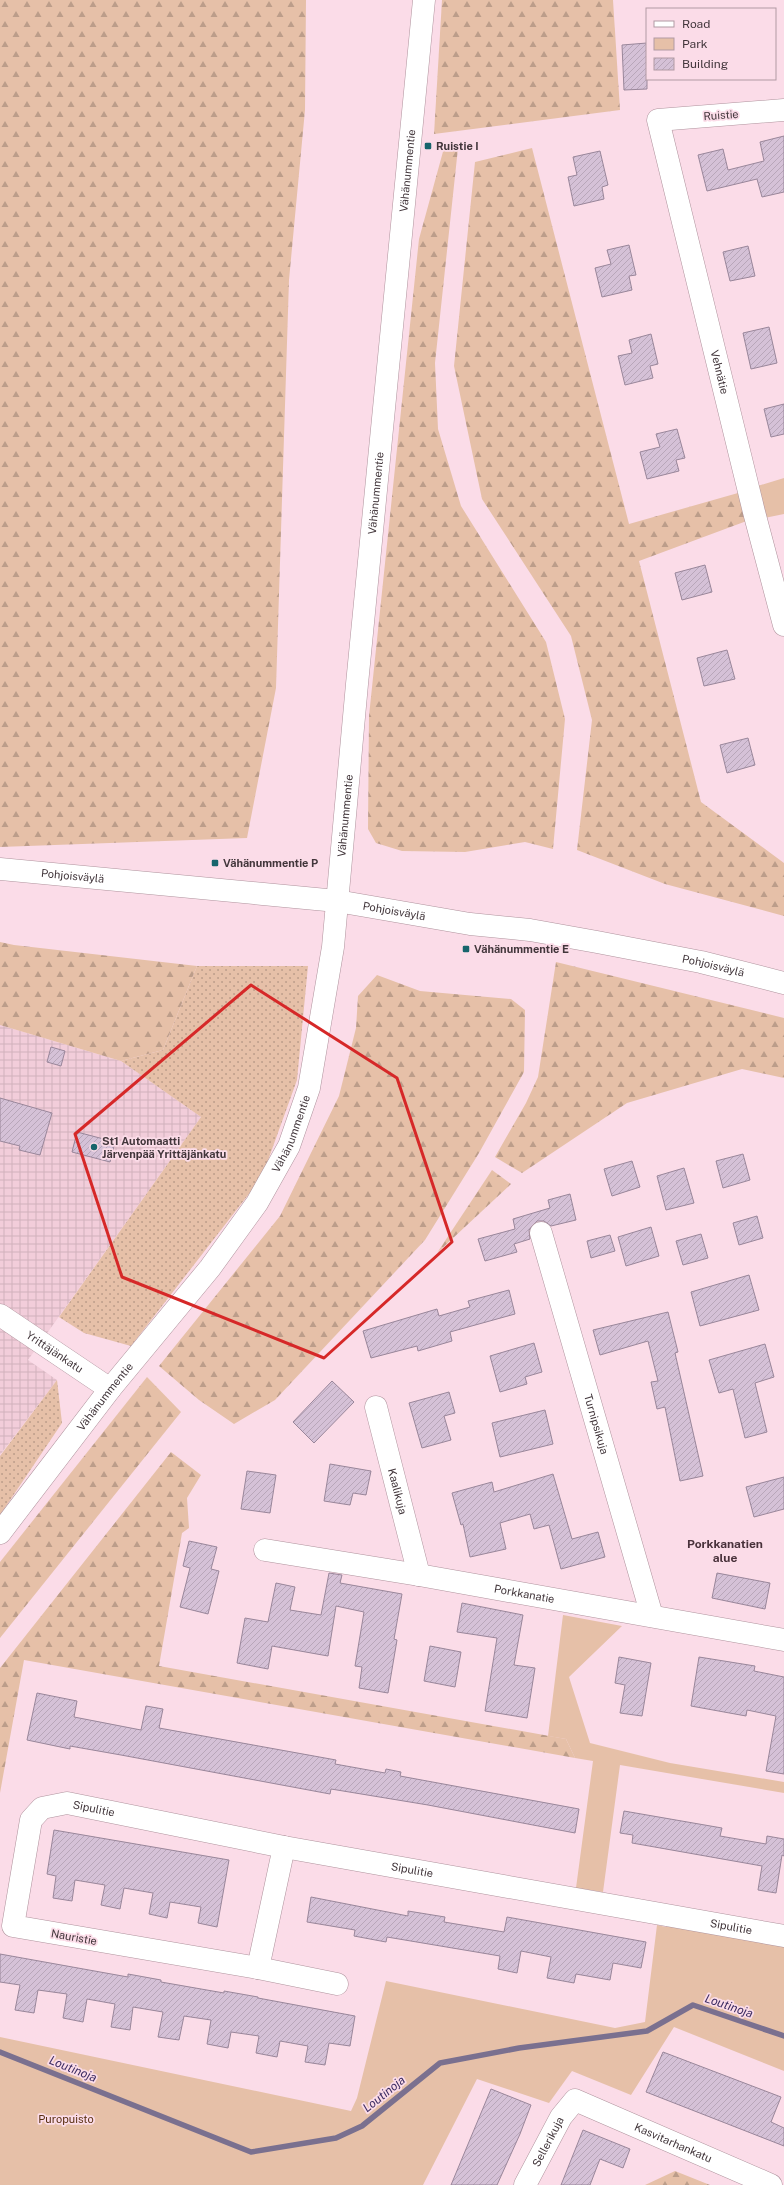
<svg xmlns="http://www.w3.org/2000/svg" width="784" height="2185" font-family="'Public Sans',sans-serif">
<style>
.industrial{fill:url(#industrial-grid)}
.grass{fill:url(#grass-dots)}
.forest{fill:url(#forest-firs)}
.green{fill:#e6c0a8}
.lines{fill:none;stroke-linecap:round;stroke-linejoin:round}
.stream{stroke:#7a708f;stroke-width:5.5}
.building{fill:url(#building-hatch);stroke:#99869a}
.minor-casing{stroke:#af939d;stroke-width:23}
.tertiary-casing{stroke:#af939d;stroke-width:23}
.secondary-casing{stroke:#af939d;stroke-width:23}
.minor{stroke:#fff;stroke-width:22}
.tertiary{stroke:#fff;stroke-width:22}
.secondary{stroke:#fff;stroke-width:22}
.marked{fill:none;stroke:#d62828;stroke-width:3;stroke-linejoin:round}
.poi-dot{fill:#17656c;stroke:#fbdce8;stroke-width:1.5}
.labels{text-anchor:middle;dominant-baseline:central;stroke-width:3.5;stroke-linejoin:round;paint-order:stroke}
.street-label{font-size:11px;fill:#42363b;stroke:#fbdce8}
.poi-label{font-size:11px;font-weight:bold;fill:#42363b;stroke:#fbdce8;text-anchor:start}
.park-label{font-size:11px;fill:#592f11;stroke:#fbdce8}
.neighbourhood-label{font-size:12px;font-weight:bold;fill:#49323b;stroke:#fbdce8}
.water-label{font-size:12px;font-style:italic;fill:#3b2b62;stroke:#fbdce8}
</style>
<defs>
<pattern id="industrial-grid" width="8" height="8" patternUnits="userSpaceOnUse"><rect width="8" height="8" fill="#f2cdda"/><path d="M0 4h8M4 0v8" fill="none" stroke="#d1b1bc"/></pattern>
<pattern id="grass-dots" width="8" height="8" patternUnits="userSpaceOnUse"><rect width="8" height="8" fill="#e6c0a8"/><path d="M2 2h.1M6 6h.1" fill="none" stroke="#bc9d8a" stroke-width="1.8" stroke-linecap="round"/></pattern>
<pattern id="forest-firs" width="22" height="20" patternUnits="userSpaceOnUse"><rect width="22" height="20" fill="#e6c0a8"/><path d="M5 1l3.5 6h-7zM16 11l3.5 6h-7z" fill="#bc9d8a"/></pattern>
<pattern id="building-hatch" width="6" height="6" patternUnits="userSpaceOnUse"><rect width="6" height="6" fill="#d5c1d7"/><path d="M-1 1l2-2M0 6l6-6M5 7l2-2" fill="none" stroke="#b8a6b9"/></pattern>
</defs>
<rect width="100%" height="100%" fill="#fbdce8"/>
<polygon class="industrial" points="0,1025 121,1061 201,1117 28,1360 57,1380 0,1455"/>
<g class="grass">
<polygon points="197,966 308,966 297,1080 262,1177 131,1346 84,1333 59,1317 201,1117 121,1061 163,1050"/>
<polygon points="57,1380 62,1423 0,1515 0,1456"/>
</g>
<g class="forest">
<polygon points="0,0 306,0 305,110 289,280 276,688 247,838 0,847"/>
<polygon points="442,0 613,0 620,110 434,134"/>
<polygon points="444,148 458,148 435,363 438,429 461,506 546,642 565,719 553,849 525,842 465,852 402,851 376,843 368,829 369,716 419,239"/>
<polygon points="532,148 629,524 745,491 752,519 639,561 701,802 784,863 784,916 665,884 577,850 592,720 571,636 482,499 454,366 475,162"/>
<polygon points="0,942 14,945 197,966 163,1050 121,1061 0,1025"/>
<polygon points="556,962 784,1018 784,1078 742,1069 627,1103 522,1173 495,1157 526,1103 538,1077"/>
<polygon points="377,975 420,991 511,999 525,1010 524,1072 479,1153 425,1240 275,1400 234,1424 199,1400 159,1366 280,1216 339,1096 356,1028 358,996"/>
<polygon points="492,1170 511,1184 437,1253"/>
<polygon points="147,1377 181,1412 0,1638 0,1562"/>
<polygon points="171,1452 201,1475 187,1498 189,1528 182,1533 159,1666 566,1739 575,1758 24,1660 0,1793 0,1668"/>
<polygon points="675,2171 710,2185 645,2185"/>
</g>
<g class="green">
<polygon points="784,478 784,514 759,519 751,488"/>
<polygon points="563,1615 622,1626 569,1677 590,1743 670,1763 784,1782 784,1793 620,1765 603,1892 576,1888 593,1761 575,1758 566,1739 548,1736"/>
<polygon points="666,1921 784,1943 784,2071 674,2027 631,2095 572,2071 549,2103 477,2079 423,2185 0,2185 0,2037 351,2111 357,2098 386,1981 615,2028 645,2022 657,1925 666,1927"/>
</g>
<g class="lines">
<polyline class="stream" points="0,2052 251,2152 336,2138 362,2126 440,2063 519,2048 647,2031 693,2005 784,2036"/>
</g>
<g class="building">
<polygon points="647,43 647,89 624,90 622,45"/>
<polygon points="784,136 784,192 762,197 757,179 707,191 698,155 723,149 728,170 764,161 760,142"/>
<polygon points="600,151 608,185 602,187 604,199 574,206 568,177 577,175 573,157"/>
<polygon points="629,245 636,275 629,276 632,290 602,297 595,268 611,264 607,250"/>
<polygon points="748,246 755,276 730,281 723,252"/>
<polygon points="769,327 777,363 751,369 743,333"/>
<polygon points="651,334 658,364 650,366 653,378 625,385 618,356 632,353 629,340"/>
<polygon points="784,404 784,434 771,437 764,409"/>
<polygon points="677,429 685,458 676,460 679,471 647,479 640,452 660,447 656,434"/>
<polygon points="705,565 712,592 682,600 675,573"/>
<polygon points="727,650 735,679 704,686 697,658"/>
<polygon points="748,738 755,765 727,773 720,745"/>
<polygon points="51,1047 65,1051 61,1066 47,1062"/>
<polygon points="0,1098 52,1113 40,1155 19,1150 20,1146 0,1141"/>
<polygon points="77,1132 115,1142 110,1162 72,1152"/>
<polygon points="743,1154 750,1180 723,1188 716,1161"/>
<polygon points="632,1161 640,1187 612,1196 604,1169"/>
<polygon points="684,1168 694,1203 666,1210 657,1176"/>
<polygon points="570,1194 576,1220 551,1226 544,1221 537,1221 529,1230 530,1239 514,1244 517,1252 485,1261 478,1239 515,1229 513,1219 550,1208 548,1200"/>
<polygon points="757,1216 763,1238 739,1245 733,1223"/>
<polygon points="651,1227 659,1256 626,1266 618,1237"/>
<polygon points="701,1234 708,1258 683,1265 676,1241"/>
<polygon points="610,1235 615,1251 591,1258 587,1241"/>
<polygon points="749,1275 759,1310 700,1326 691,1292"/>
<polygon points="509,1290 515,1314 450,1332 452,1341 418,1351 417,1346 371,1358 363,1331 437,1309 439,1316 470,1307 468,1301"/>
<polygon points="668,1312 678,1352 675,1353 703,1476 680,1481 665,1407 657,1409 651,1382 658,1381 648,1341 600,1355 593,1330"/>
<polygon points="534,1343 542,1372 525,1377 527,1384 500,1392 490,1356"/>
<polygon points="765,1344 774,1377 755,1383 767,1432 745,1438 733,1389 719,1393 709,1360"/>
<polygon points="332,1381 354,1402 314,1443 293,1422"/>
<polygon points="449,1392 455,1413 444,1416 451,1440 422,1448 409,1403"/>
<polygon points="545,1410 553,1444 500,1457 492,1423"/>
<polygon points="330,1464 371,1471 366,1495 353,1493 350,1505 324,1501"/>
<polygon points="247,1471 276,1475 270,1513 241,1509"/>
<polygon points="553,1474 572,1539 598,1532 605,1557 561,1569 549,1525 534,1529 530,1514 500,1523 506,1549 470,1557 463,1524 461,1525 452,1493 492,1482 494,1492"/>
<polygon points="784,1477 784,1509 754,1517 746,1487"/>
<polygon points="189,1541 217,1547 211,1569 219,1571 208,1614 180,1607 190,1568 183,1566"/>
<polygon points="329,1573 342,1575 340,1583 402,1594 394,1639 397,1640 388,1693 359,1688 362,1667 355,1666 364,1612 336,1606 328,1656 272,1646 268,1669 237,1663 245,1618 268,1622 276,1583 295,1587 290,1610 321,1615"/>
<polygon points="717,1573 770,1583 765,1609 712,1598"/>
<polygon points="462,1603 523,1615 514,1665 535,1668 527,1718 485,1711 497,1638 457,1632"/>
<polygon points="430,1646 461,1652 455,1687 424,1681"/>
<polygon points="619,1657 651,1663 642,1716 620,1713 625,1685 615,1683"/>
<polygon points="699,1657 755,1666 754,1671 784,1677 784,1774 766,1771 776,1716 747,1710 746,1716 691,1706"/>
<polygon points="37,1693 77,1701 74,1717 141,1730 146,1706 163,1709 159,1728 336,1760 335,1764 385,1773 386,1769 401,1772 400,1776 579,1809 575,1833 428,1805 331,1789 330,1794 121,1755 70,1746 70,1749 27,1740"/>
<polygon points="624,1811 722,1828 720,1836 766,1844 767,1836 784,1839 784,1856 782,1855 776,1893 758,1890 762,1866 632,1843 633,1835 620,1833"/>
<polygon points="54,1830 229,1860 217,1927 198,1923 201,1907 170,1902 167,1918 149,1914 153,1893 124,1888 120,1909 101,1905 105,1885 75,1880 72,1901 53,1898 56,1876 47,1874"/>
<polygon points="311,1897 408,1916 408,1911 445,1917 444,1922 504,1932 507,1917 646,1942 641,1968 613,1963 610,1980 576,1974 574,1983 547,1978 551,1957 521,1951 517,1973 498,1969 500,1956 387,1937 386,1942 354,1936 355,1930 307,1922"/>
<polygon points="0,1954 128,1977 128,1974 161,1980 161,1982 224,1993 224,1991 258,1997 258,1998 355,2016 350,2046 329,2043 325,2065 305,2062 308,2046 280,2041 277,2057 256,2053 259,2036 231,2032 228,2048 207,2044 211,2020 184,2016 179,2040 158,2037 163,2012 133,2007 130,2030 111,2027 115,2004 87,1999 83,2022 63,2018 67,1994 38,1990 34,2013 15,2010 20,1985 0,1982"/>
<polygon points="663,2052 781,2097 771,2122 784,2128 784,2146 646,2092"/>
<polygon points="491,2089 531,2105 520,2134 497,2185 451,2185"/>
<polygon points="583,2130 630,2149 623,2168 600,2159 590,2185 561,2185"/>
</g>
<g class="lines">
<defs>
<g id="minor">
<path id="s1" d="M784 110 658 120 754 512 784 625"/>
<path id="s2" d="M541 1233 652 1616"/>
<path id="s3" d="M0 1315 110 1389"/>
<path id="s4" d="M376 1407 419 1575"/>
<path id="s5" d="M265 1550 419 1575 784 1640"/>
<polyline points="258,1968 284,1847"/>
<path id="s6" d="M337 1984 258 1968 13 1926 31 1820 42 1808 67 1803 284 1847 784 1936"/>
<path id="s7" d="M525 2185 561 2117 575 2100 771 2185"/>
</g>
<g id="tertiary">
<path id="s8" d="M0 869 337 901"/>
</g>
<g id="secondary">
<path id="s9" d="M337 901 470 924 530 930 597 942 701 962 784 983"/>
<path id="s10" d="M0 1533 110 1389 210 1268 257 1203 289 1146 309 1088 333 947 357 684 424 0"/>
</g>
</defs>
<use href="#minor" class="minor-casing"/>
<use href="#tertiary" class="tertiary-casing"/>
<use href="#secondary" class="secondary-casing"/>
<use href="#minor" class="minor"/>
<use href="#tertiary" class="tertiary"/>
<use href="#secondary" class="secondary"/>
</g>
<path class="marked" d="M251 985 397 1078 452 1242 324 1358 122 1277 75 1134Z"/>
<g class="poi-dot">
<rect x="424" y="142" width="8" height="8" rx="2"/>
<rect x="211" y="859" width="8" height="8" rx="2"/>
<rect x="462" y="945" width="8" height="8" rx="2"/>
<circle cx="94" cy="1147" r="4"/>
</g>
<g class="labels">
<g class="street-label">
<text transform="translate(721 115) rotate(-4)">Ruistie</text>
<text stroke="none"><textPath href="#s10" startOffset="1468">Vähänummentie</textPath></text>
<text stroke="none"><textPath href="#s1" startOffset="386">Vehnätie</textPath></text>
<text stroke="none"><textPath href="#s10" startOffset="1144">Vähänummentie</textPath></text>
<text stroke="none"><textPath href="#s10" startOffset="820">Vähänummentie</textPath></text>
<text stroke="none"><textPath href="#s8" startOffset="73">Pohjoisväylä</textPath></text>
<text stroke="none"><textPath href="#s9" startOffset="58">Pohjoisväylä</textPath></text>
<text stroke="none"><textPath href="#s9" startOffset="382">Pohjoisväylä</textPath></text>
<text stroke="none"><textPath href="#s10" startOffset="496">Vähänummentie</textPath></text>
<text stroke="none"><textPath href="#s3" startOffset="66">Yrittäjänkatu</textPath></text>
<text stroke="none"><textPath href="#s10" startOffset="172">Vähänummentie</textPath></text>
<text stroke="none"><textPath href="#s2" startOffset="199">Turnipsikuja</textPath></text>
<text stroke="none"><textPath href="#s4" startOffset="87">Kaalikuja</textPath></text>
<text stroke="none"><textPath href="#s5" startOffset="263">Porkkanatie</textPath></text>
<text stroke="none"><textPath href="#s6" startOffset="506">Sipulitie</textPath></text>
<text stroke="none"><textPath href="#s6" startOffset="830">Sipulitie</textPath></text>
<text stroke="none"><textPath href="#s6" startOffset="1154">Sipulitie</textPath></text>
<text transform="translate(74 1937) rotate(10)">Nauristie</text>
<text stroke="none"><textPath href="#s7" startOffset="49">Sellerikuja</textPath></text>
<text stroke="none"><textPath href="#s7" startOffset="206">Kasvitarhankatu</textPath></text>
</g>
<g class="poi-label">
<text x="436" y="146">Ruistie I</text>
<text x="223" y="863">Vähänummentie P</text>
<text x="474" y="949">Vähänummentie E</text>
<text x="102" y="1141">St1 Automaatti<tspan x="102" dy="13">Järvenpää Yrittäjänkatu</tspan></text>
</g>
<g class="park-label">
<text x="66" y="2119">Puropuisto</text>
</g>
<g class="neighbourhood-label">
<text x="725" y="1544">Porkkanatien<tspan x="725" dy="14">alue</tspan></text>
</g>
<g class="water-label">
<text transform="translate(729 2006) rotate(19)">Loutinoja</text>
<text transform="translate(73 2069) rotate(22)">Loutinoja</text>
<text transform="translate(384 2094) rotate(-39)">Loutinoja</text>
</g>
</g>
<rect x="646" y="8" width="130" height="72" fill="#fbdce8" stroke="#b19aa3"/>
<rect x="654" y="21" width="20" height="6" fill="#ffffff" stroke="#b19aa3"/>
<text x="682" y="28" font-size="12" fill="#42363b">Road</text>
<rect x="654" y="38" width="20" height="12" fill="#e6c0a8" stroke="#b19aa3"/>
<text x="682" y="48" font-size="12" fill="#42363b">Park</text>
<rect x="654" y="58" width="20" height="12" fill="url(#building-hatch)" stroke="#b19aa3"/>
<text x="682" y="68" font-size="12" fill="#42363b">Building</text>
</svg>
